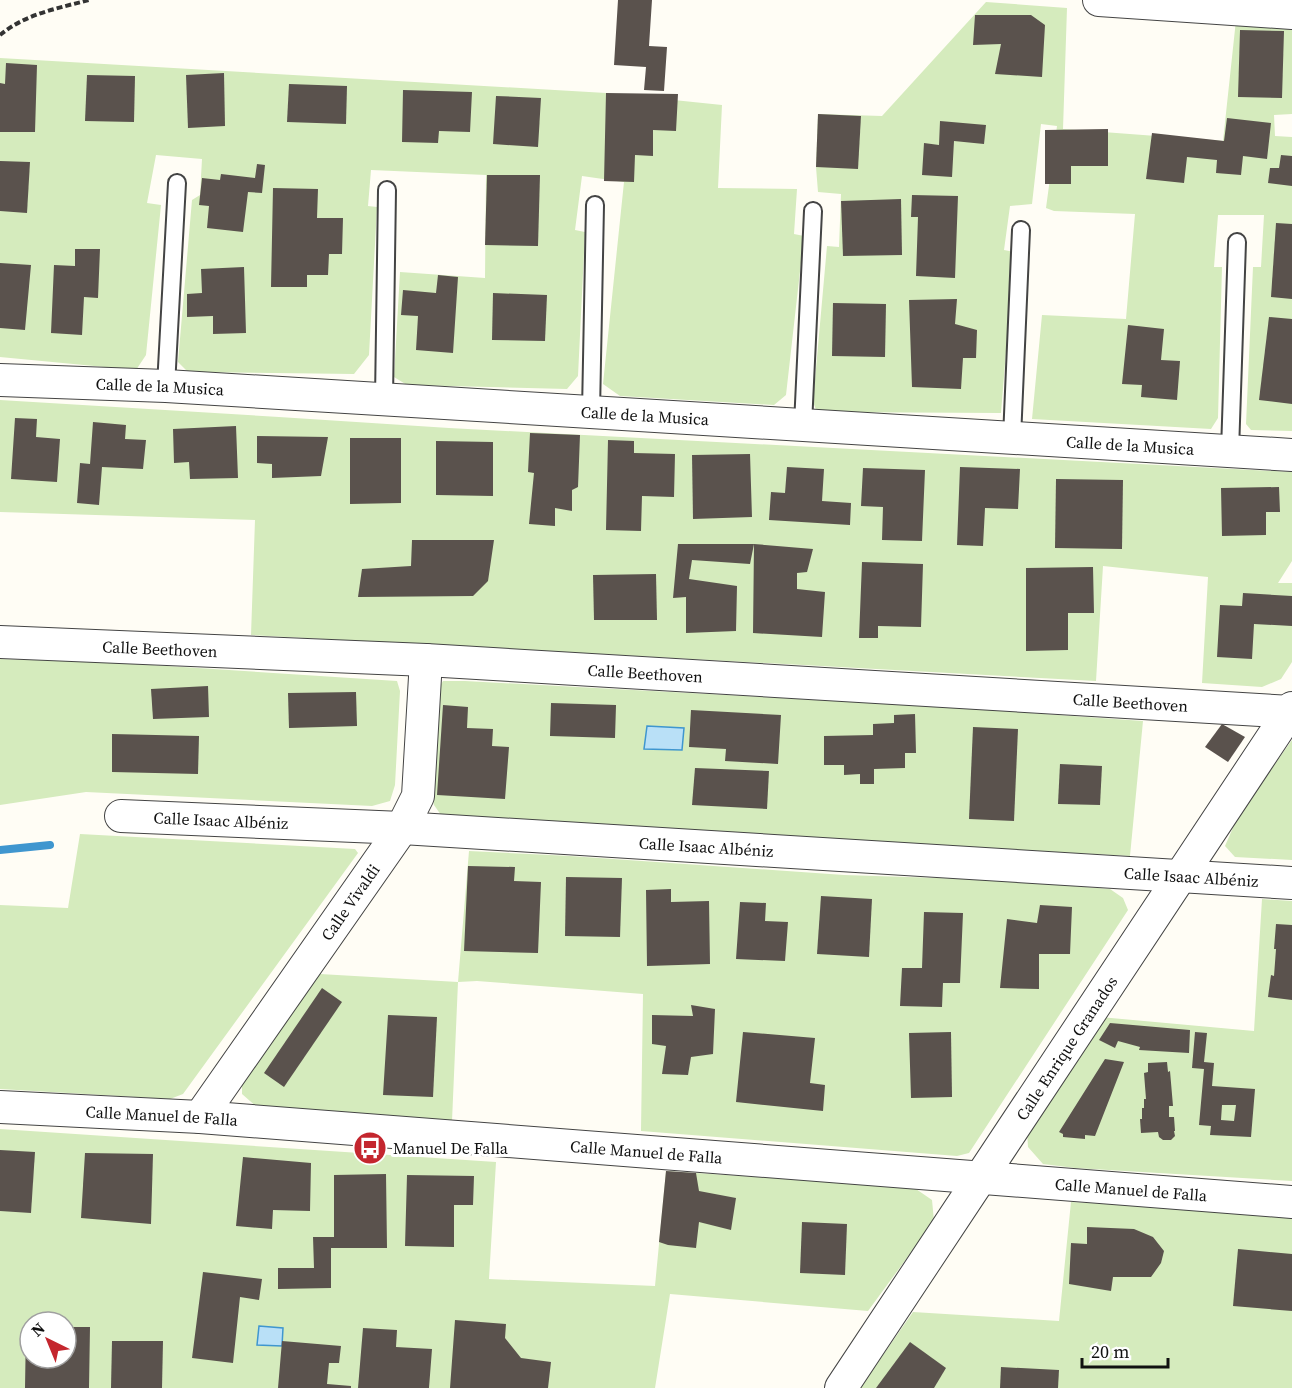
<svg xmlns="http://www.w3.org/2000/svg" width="1292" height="1388" font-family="'Source Serif 4',serif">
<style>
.green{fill:#d5ebbd;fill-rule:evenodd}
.water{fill:#b9e0f7;stroke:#3f96cf;stroke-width:1.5}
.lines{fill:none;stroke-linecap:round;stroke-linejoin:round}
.stream{stroke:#3f96cf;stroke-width:8}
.building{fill:#5a524d;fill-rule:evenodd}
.service-casing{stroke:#444;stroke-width:20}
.minor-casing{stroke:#444;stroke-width:34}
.path{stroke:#333;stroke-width:4;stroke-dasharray:6 3;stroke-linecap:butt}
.service{stroke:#fff;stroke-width:16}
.minor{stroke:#fff;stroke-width:32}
.labels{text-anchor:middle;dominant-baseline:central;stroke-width:6;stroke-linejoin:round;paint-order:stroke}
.street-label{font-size:16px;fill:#111;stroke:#fff}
.poi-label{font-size:16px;fill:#111;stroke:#fff;text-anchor:start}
</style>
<rect width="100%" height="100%" fill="#fffdf5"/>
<g class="green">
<polygon points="986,2 1067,8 1063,129 1223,141 1236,20 1292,23 1292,114 1274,115 1275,136 1292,137 1292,431 1251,430 1246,424 1253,267 1261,267 1264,215 1218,215 1214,267 1222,267 1218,418 1211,429 1032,419 1042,315 1126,319 1135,214 1054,211 1046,208 1057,126 1041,124 1032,204 1010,206 1004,250 1014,252 1001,413 817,412 813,402 827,246 839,247 841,194 818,192 816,167 818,114 882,116"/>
<polygon points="0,58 606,93 722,105 718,188 797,189 794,234 804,236 786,395 774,405 620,396 603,384 624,182 582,176 575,230 585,232 578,376 567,389 407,385 394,377 400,272 485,278 486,175 371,170 368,206 377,207 369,355 354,374 188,372 178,362 192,200 200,195 202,159 156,155 147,203 161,205 146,355 136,370 0,357"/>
<polygon points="0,400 279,417 449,428 1292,472 1292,561 1278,583 1292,583 1292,662 1281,679 1262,687 1202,683 1208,577 1103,566 1096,681 251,635 255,520 0,512"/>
<polygon points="0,659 105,662 397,681 400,691 395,785 390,801 372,806 86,792 0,805"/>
<polygon points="443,681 465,681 948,707 1143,721 1130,856 461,819 441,815 434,805 428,775 435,694"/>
<polygon points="1292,740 1292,860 1235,857 1225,846 1239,814"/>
<polygon points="80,834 355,849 358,853 183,1094 170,1099 0,1089 0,905 68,908"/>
<polygon points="469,851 570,856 844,875 1001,880 1110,889 1123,898 1128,910 969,1153 957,1156 641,1131 643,994 477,981 458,982 452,1121 258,1108 242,1094 242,1077 320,974 458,982"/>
<polygon points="1262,899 1292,901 1292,1181 1075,1168 1043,1164 1028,1147 1027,1131 1100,1017 1254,1031"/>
<path d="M0 1129 496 1162 489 1279 655 1286 666 1171 862 1184 916 1189 932 1200 934 1221 868 1311 670 1294 655 1388H0ZM30 1322H66V1358H30Z"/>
<polygon points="1071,1202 1292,1214 1292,1388 860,1388 913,1312 1059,1321"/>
</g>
<g class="water">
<polygon points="647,726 684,728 682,750 644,749"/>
<polygon points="259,1326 283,1328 282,1346 257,1345"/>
</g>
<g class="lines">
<polyline class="stream" points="0,850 50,845"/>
</g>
<g class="building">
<polygon points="618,0 652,0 649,46 667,47 664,91 644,90 646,67 614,65"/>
<polygon points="975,15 1031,15 1045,25 1042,77 995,74 1001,44 973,45"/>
<polygon points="1240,30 1284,31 1282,98 1238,97"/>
<polygon points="6,63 37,65 35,132 0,132 0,83 5,84"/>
<polygon points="224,73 225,126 188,128 186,75"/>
<polygon points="87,75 135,76 134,122 85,121"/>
<polygon points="289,84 347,86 346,124 287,122"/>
<polygon points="403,90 472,92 470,132 439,131 438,143 402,142"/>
<polygon points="606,93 678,94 676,131 653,130 653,156 635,155 634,182 604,181"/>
<polygon points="496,96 541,98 538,147 493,144"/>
<polygon points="818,114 861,116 858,169 816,167"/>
<polygon points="1227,118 1271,123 1267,159 1243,156 1241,175 1216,173 1217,160 1187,157 1184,183 1146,179 1152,133 1224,141"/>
<polygon points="940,121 986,125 984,144 954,141 952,177 922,175 924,143 939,145"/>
<polygon points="1108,129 1108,166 1071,166 1071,184 1045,184 1045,130"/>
<polygon points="1281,155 1292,156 1292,186 1268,183 1270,168 1279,168"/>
<polygon points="0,161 30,162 27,213 0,211"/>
<polygon points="257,164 265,165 262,193 248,192 243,232 207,228 209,206 199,205 202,178 220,180 221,174 255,178"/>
<polygon points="487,175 540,175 538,246 485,245"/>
<polygon points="273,188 318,189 317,218 343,218 342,254 329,254 328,275 307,275 307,287 271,287"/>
<polygon points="912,195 958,196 955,278 916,276 918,217 911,217"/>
<polygon points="901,199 902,255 843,256 841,201"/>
<polygon points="1276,223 1292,224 1292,299 1271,297"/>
<polygon points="75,249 100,249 98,298 84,297 82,335 51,333 54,265 75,266"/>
<polygon points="0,263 31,265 25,330 0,328"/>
<polygon points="244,267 246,333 213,334 213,316 187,317 187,294 202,293 201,269"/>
<polygon points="438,275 458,277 453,353 416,350 418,316 401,315 403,290 436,293"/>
<polygon points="493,293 547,295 545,341 492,340"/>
<polygon points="957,299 955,324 977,330 976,358 963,358 961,389 912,387 909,300"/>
<polygon points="833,303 886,304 885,357 832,356"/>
<polygon points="1269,317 1292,319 1292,404 1259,400"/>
<polygon points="1128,325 1164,329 1161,360 1180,361 1177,400 1141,397 1142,385 1122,384"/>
<polygon points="15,418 37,419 36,437 60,439 57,482 11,479"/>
<polygon points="93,422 126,425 125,439 146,440 143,469 102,467 99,505 77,503 80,463 90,464"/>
<polygon points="236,426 238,478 190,479 189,462 174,463 173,429"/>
<polygon points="530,433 580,435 578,487 572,490 572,511 555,508 555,526 529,524 534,473 528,472"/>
<polygon points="257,436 328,437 321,476 272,478 272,464 257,463"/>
<polygon points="350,438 401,438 401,503 350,504"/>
<polygon points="608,440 634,441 634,453 675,454 674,497 642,496 641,531 606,530"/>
<polygon points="436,441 493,442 493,496 436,495"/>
<polygon points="750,454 752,517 693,519 692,455"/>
<polygon points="787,467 824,469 822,501 851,503 850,525 769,520 771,492 785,493"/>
<polygon points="960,467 1020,469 1018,509 985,508 983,546 957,545"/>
<polygon points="863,468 925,470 922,541 882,540 883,507 861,506"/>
<polygon points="1056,479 1123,480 1122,549 1055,548"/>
<polygon points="1279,487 1280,512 1266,512 1266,535 1222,536 1221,488"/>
<polygon points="412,540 494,540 488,581 473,596 358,597 362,569 411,566"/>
<polygon points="678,544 754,544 750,564 692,560 689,579 737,586 736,631 686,633 686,597 673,598"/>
<polygon points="754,544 813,549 807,572 797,573 797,589 825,592 822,637 753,633"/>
<polygon points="862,562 923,564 921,627 878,626 878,638 859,638"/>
<polygon points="1093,567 1094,613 1068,613 1068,650 1026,651 1026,568"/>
<polygon points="656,574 657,620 594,620 593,575"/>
<polygon points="1243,593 1292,596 1292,626 1254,624 1252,659 1217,657 1220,605 1242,606"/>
<polygon points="208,686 209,717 153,719 151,689"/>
<polygon points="356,692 357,726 289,728 288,693"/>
<polygon points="551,703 616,705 615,738 550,736"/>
<polygon points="443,705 468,707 467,728 493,729 492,746 509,747 505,799 437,795"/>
<polygon points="691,710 781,715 778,764 725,761 726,749 689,747"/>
<polygon points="915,714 916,753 905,753 905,768 874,769 874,784 860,784 860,774 844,775 844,765 824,765 824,736 873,735 873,724 894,723 894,715"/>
<polygon points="1222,724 1245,737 1228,762 1205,747"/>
<polygon points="973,727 1018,729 1014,821 969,819"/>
<polygon points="112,734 199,736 198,774 112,772"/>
<polygon points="1060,764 1102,766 1100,805 1058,804"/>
<polygon points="695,768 769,771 767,809 692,805"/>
<polygon points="468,866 515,867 514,881 541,882 538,953 464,951"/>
<polygon points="566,877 622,878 620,937 565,936"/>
<polygon points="671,889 671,902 709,901 710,964 647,966 646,890"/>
<polygon points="821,896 872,899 869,957 817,954"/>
<polygon points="740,902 766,903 765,921 788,922 785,961 736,959"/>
<polygon points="1040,905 1072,907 1070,954 1039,954 1039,989 1000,988 1007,919 1037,923"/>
<polygon points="924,912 963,913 960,983 943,983 942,1007 900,1006 902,968 922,968"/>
<polygon points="1276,924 1292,925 1292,1000 1268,997 1271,975 1274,976 1276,949 1274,949"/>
<polygon points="322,988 342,1002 284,1087 264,1073"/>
<polygon points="691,1005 715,1009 713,1054 691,1057 688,1075 662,1074 666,1046 652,1044 652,1015 693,1016"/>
<polygon points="388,1015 437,1017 433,1097 383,1095"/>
<polygon points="1110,1023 1190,1030 1189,1053 1139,1050 1140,1047 1118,1041 1115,1048 1099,1040"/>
<polygon points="743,1032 815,1038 810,1083 825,1085 823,1111 736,1102"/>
<polygon points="951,1032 952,1097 911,1098 909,1033"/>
<path d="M1195 1032 1207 1033 1204 1062 1214 1063 1212 1086 1255 1089 1251 1137 1210 1135 1211 1126 1199 1125 1204 1069 1192 1068ZM1222 1105H1236L1234 1121 1221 1120Z"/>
<polygon points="1105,1059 1124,1062 1095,1136 1085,1135 1085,1139 1063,1137 1063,1134 1059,1132"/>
<polygon points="1167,1062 1168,1072 1170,1071 1173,1106 1169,1106 1169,1117 1174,1117 1175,1131 1174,1131 1175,1136 1171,1140 1163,1140 1159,1137 1158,1132 1141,1133 1140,1119 1142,1119 1142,1108 1144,1108 1144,1099 1146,1099 1144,1073 1148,1072 1148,1063"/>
<polygon points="0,1150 35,1152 31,1213 0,1211"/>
<polygon points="85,1153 153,1154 151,1224 81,1218"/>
<polygon points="243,1157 311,1163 310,1211 273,1210 272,1229 236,1226"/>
<polygon points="666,1171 696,1173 699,1191 736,1198 731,1230 699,1222 696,1248 668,1245 659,1242"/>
<polygon points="386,1174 387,1248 331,1248 331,1288 278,1289 278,1268 314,1268 313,1237 334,1237 334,1175"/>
<polygon points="407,1175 474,1176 473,1205 454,1205 454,1247 405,1246"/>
<polygon points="802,1222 847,1224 845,1275 800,1273"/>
<polygon points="1087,1227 1134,1229 1153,1237 1164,1251 1161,1263 1151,1277 1113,1277 1111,1291 1069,1284 1071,1243 1087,1244"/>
<polygon points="1238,1249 1292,1254 1292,1311 1233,1306"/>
<polygon points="203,1272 262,1279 259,1300 240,1297 233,1363 192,1358"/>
<polygon points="455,1320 506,1324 505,1338 521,1358 551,1362 548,1388 450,1388"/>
<polygon points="26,1327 30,1327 30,1358 66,1358 66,1327 90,1327 89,1388 25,1388"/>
<polygon points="363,1328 397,1330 396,1347 432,1349 429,1388 358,1388"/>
<polygon points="112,1341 163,1341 162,1388 111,1388"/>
<polygon points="282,1341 341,1346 339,1363 329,1363 327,1384 351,1386 351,1388 278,1388"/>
<polygon points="910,1342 946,1368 934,1388 876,1388"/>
<polygon points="1001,1367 1059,1370 1058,1388 1000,1388"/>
</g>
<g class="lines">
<defs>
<g id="service">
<polyline points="166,386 177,183"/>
<polyline points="384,399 387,190"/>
<polyline points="591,412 595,205"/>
<polyline points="803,425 813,211"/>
<polyline points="1012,438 1021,230"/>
<polyline points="1230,451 1237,242"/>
</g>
<g id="minor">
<polyline points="1099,0 1292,13"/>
<path id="s1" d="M0 380 166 386 1292 455"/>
<path id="s2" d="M0 642 426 660 1292 712"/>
<path id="s3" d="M121 816 402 828 1292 883"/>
<path id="s4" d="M0 1107 200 1117 1292 1202"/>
<path id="s5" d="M200 1117 402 828 418 796 426 660"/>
<path id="s6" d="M841 1388 1292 708"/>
</g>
</defs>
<use href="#service" class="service-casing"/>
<use href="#minor" class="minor-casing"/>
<path class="path" d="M0 35C25 14 59 8 89 0"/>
<use href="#service" class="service"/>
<use href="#minor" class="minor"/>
</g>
<defs>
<symbol id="bus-disc" viewBox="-11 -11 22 22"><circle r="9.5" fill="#c4262e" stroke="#fff"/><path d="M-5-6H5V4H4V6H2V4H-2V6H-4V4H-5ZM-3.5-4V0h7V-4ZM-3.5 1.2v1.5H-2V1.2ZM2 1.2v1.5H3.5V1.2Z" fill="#fff"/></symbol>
</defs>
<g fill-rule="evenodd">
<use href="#bus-disc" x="351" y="1129" width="38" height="38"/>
</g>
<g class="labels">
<g class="street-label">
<text stroke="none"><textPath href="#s1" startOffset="160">Calle de la Musica</textPath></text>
<text stroke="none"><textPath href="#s1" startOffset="646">Calle de la Musica</textPath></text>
<text stroke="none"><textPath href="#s1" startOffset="1132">Calle de la Musica</textPath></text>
<text stroke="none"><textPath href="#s2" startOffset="160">Calle Beethoven</textPath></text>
<text stroke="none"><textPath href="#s2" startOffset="646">Calle Beethoven</textPath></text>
<text stroke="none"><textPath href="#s2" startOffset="1132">Calle Beethoven</textPath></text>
<text stroke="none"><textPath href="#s3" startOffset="100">Calle Isaac Albéniz</textPath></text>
<text stroke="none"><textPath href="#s3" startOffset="586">Calle Isaac Albéniz</textPath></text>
<text stroke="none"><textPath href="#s3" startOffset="1072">Calle Isaac Albéniz</textPath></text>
<text stroke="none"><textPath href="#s5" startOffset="262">Calle Vivaldi</textPath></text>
<text stroke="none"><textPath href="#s6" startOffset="408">Calle Enrique Granados</textPath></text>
<text stroke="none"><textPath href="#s4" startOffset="162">Calle Manuel de Falla</textPath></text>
<text stroke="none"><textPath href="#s4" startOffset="648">Calle Manuel de Falla</textPath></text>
<text stroke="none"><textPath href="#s4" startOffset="1134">Calle Manuel de Falla</textPath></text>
</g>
<g class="poi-label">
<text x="393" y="1148">Manuel De Falla</text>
</g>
</g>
<g transform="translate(48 1340) rotate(317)"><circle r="28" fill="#ffffff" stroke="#a0a0a0" stroke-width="1.5"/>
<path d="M0-4.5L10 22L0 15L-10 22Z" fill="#c4262e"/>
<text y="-9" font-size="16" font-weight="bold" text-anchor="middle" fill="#111111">N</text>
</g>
<path d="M1082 1358v9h86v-9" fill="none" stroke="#111111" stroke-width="3"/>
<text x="1091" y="1358" font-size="18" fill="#111111" stroke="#ffffff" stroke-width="4.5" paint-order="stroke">20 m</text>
</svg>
